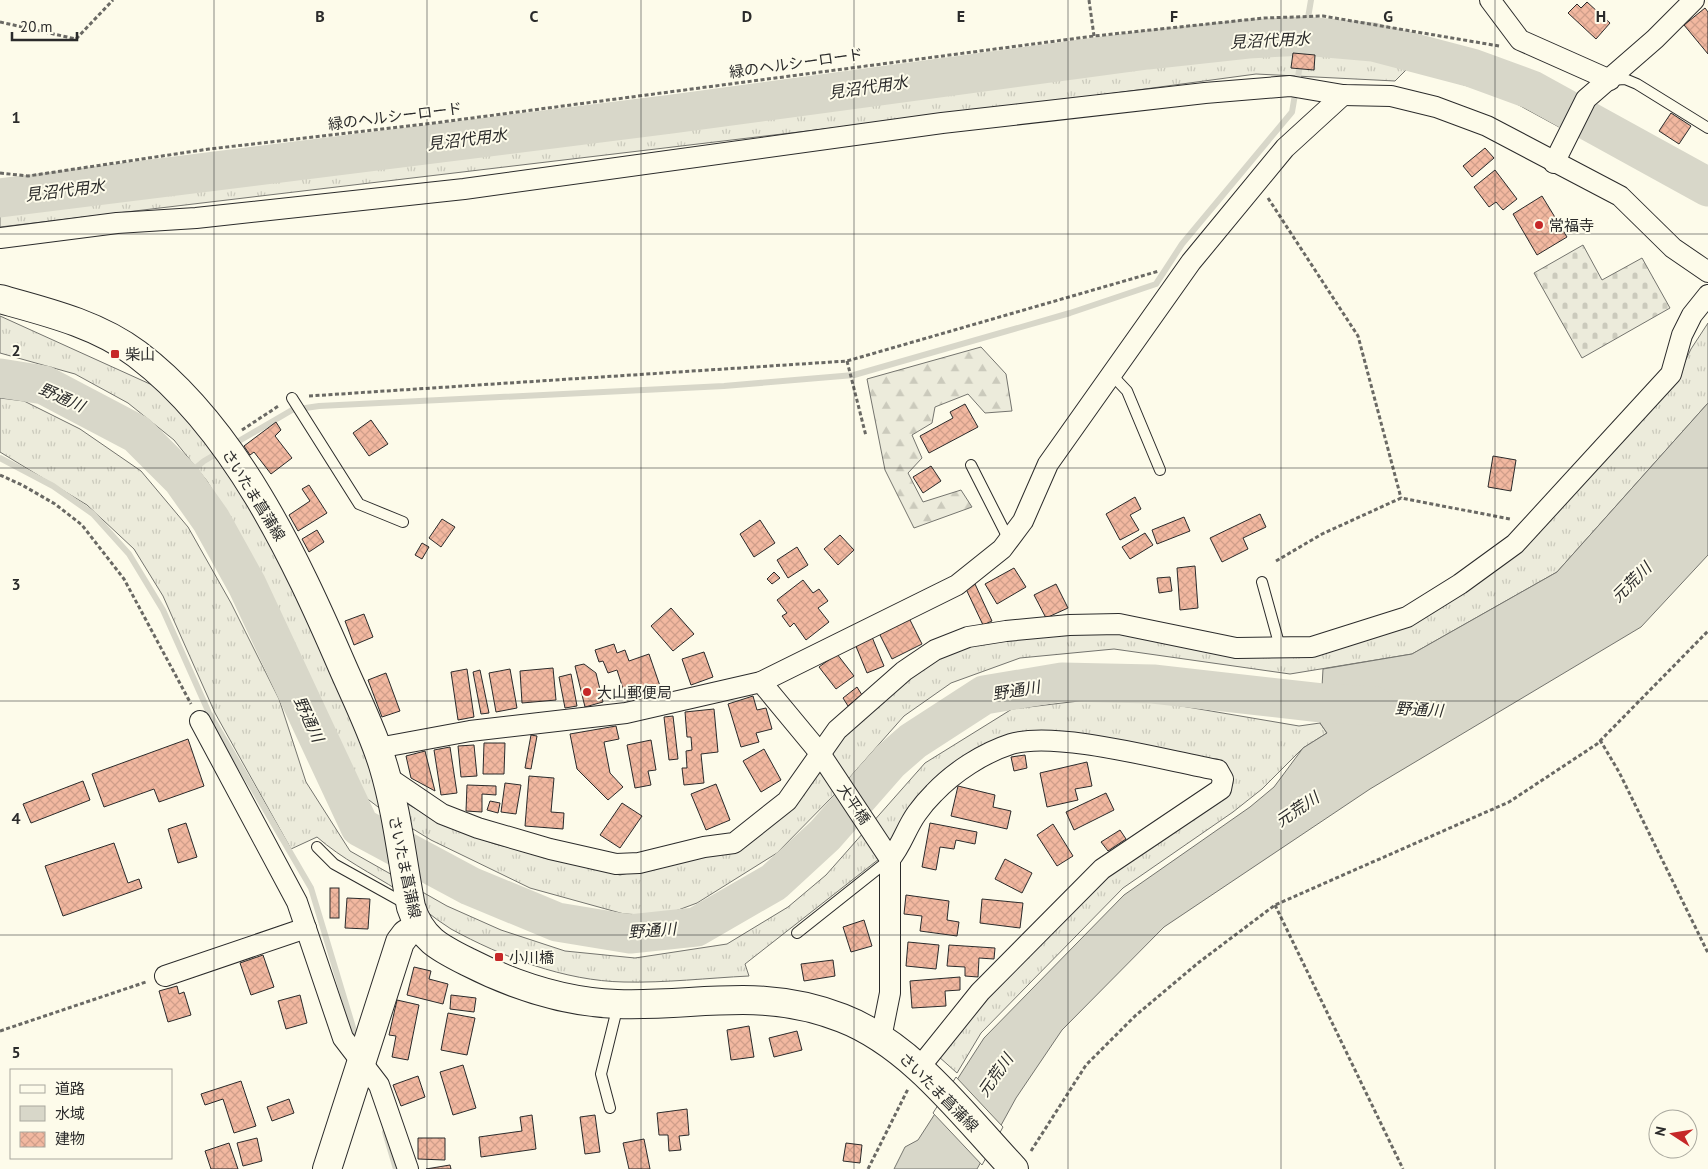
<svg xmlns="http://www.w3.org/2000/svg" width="1708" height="1169" font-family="'PT Sans','Noto Sans JP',sans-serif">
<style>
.grass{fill:url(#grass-tufts);stroke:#74746e}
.forest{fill:url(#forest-firs);stroke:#74746e}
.cemetery{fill:url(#cemetery-stones);stroke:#74746e}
.water{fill:#d8d7c9;stroke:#74746e}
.pier{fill:#fdfbea;stroke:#74746e}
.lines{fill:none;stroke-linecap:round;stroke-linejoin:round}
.stream{stroke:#d8d7c9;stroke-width:6}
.river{stroke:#d8d7c9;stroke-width:39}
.building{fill:url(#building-cross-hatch);stroke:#2b2b2b}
.lane-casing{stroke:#2b2b2b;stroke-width:12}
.street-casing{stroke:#2b2b2b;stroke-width:22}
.secondary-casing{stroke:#2b2b2b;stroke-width:30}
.primary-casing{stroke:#2b2b2b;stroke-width:30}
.path{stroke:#6a6964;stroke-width:3;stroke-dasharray:4 2.5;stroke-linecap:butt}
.lane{stroke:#fdfbea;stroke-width:10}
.street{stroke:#fdfbea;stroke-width:20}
.secondary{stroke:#fdfbea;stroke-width:28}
.primary{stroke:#fdfbea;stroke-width:28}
.grid{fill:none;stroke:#2b2b2b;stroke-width:1;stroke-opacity:0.55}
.poi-dot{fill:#c62828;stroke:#fdfbea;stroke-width:2}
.labels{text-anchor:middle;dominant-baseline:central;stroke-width:4;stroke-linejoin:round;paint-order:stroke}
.street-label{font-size:15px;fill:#2b2b2b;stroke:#fdfbea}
.poi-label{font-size:15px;fill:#2b2b2b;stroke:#fdfbea;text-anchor:start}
.water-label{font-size:16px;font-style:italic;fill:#2b2b2b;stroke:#fdfbea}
.grid-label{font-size:16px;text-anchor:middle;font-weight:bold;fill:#2b2b2b;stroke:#fdfbea;stroke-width:4;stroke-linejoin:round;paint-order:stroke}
</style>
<defs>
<pattern id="grass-tufts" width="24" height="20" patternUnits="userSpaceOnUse" patternTransform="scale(1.25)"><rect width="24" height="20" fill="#ecebdb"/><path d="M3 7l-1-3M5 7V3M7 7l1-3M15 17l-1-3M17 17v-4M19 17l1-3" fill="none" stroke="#cbcabc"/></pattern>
<pattern id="forest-firs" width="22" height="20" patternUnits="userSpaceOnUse" patternTransform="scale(1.25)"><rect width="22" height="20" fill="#ecebdb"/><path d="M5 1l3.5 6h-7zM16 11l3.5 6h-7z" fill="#cbcabc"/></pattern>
<pattern id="cemetery-stones" width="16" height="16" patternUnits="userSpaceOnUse" patternTransform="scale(1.25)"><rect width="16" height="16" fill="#ecebdb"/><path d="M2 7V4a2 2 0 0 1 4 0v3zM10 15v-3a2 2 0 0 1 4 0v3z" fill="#cbcabc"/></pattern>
<pattern id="building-cross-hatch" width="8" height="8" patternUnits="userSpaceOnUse" patternTransform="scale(1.25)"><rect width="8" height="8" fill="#f2b8a0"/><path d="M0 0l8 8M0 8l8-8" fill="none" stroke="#d09e8a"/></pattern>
</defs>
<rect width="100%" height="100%" fill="#fdfbea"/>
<g class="grass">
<polygon points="1286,48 1350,52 1462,74 1563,119 1559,127 1504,97 1408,68 1395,81 1256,74 1026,105 0,227 0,208 133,193 1063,74"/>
<polygon points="0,316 161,389 201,431 240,489 317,632 373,762 377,786 445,826 495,844 620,875 744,846 827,746 925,662 990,639 1119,631 1236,654 1413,623 1515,551 1679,374 1691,349 1708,323 1708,403 1557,572 1412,654 1290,674 1114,649 1020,658 951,683 904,716 835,794 777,853 697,903 662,916 624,914 530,888 431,840 382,810 365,797 251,555 207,481 174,440 128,403 75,374 0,353"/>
<path d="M0 398 24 401 80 429 141 471 188 527 231 603 279 699 306 782 350 851 447 906 501 930 565 951 635 958 727 944 788 907 826 875 925 763 1012 709 1079 701H1152L1299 726 1320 723 1327 733 1303 748 1262 789 1233 812 1123 888 981 1033 957 1073 938 1056 971 1015 1101 878 1227 775 1061 736 979 750 879 859 745 964 749 976C708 978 665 983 624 982 565 981 502 957 451 929 433 918 417 903 399 891 371 873 342 859 317 837L291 849 215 713 163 596 134 549 87 505 0 452Z"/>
</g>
<polygon class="forest" points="981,347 1006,374 1012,411 985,413 968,394 935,407 932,423 912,435 922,458 908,473 923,502 961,490 972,507 914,528 885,470 867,379"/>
<polygon class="cemetery" points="1583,245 1602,280 1642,258 1670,308 1582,358 1534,273"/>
<polygon class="water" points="1708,403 1708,555 1641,627 1370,789 1164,927 1062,1030 1016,1098 977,1169 894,1169 905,1147 918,1140 984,1038 1124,895 1250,807 1274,787 1303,748 1327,733 1320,723 1323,669 1412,654 1557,572"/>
<polygon class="pier" points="956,1077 1003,1127 982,1165 933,1113"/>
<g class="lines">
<g class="stream">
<polyline points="232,445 292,410 319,406 724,386 854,375 1070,313 1156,284 1182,244 1292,112 1311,0"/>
<polyline points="0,458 53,486 93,514 129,554 163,610 209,713 311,888 358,1044"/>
<polyline points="182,479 204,461 221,451"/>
<polyline points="385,1132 396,1169"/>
</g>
<g class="river">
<polyline points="0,198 672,114 1147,50 1248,39 1304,36 1373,42 1472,68 1532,90 1708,187"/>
<polyline points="0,378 44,385 137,434 182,479 211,520 247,585 360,827 470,886 557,922 630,934 696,927 774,882 825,835 890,761 913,741 984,695 1062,682 1153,684 1322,703 1374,706"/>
</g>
</g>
<g class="building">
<polygon points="1587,2 1610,23 1596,39 1568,13 1577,4 1581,8"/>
<polygon points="1705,8 1708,12 1708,54 1684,25"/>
<polygon points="1293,53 1315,55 1314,70 1291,68"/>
<polygon points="1671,113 1691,126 1679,144 1659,131"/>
<polygon points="1485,148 1494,158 1472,177 1463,166"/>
<polygon points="1495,170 1517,199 1503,210 1496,202 1489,207 1474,187"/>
<polygon points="1542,196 1567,237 1537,255 1513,214"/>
<polygon points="965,404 978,427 929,453 920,436 953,418 950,412"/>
<polygon points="371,420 388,444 369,456 353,433"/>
<polygon points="276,422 281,430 275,436 292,458 271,474 254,452 250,455 244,446"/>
<polygon points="1493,456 1516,460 1511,491 1488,487"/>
<polygon points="931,466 941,481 923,493 913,477"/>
<polygon points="309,485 327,513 298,531 289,515 310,501 302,489"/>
<polygon points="1135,497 1141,509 1130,515 1139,530 1120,540 1106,514"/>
<polygon points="1260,514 1266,527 1243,538 1248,549 1222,562 1210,538"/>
<polygon points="1184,517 1190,531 1157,544 1152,530"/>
<polygon points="442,519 455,527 441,547 429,538"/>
<polygon points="760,520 775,543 754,557 740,534"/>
<polygon points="317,530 324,542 309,552 302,539"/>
<polygon points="1145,533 1153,545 1130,559 1122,547"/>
<polygon points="840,535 854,550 838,565 824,549"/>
<polygon points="422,543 429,547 422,559 415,555"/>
<polygon points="797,547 808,565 788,578 777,560"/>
<polygon points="1195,566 1198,608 1180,610 1177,568"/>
<polygon points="1014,568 1026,587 997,604 985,584"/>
<polygon points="774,572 780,578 772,584 767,579"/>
<polygon points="1170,577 1172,591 1159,593 1157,578"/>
<polygon points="803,580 813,593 819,589 828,601 818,608 829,622 806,640 794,623 790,627 782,616 787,613 777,600"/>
<polygon points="975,584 992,621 983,625 966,589"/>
<polygon points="1056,584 1068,608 1046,618 1034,595"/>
<polygon points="671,608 694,634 673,651 651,626"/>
<polygon points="364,614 373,637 354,645 345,621"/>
<polygon points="909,618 922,644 892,659 879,633"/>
<polygon points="872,637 884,666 867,673 855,644"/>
<polygon points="614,644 617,653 625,650 629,661 649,654 661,689 627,701 617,670 608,673 603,661 599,662 595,650"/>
<polygon points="704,652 713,677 691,685 682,659"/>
<polygon points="837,654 854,676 836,689 819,667"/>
<polygon points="584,664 596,673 603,702 585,707 575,666"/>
<polygon points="553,668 556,700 522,703 520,671"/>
<polygon points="467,669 474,717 458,720 451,672"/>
<polygon points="510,669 517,708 496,712 489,673"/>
<polygon points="480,670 489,713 481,714 473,672"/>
<polygon points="386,673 400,711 382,717 368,680"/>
<polygon points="571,674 577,706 565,708 559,677"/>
<polygon points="857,687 862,695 848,706 843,698"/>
<polygon points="753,696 757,710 766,708 772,729 756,733 759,742 741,747 728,704"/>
<polygon points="714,709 718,752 701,754 704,783 684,785 682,768 687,768 686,751 692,750 691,737 687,737 685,712"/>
<polygon points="673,716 678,759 669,760 664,717"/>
<polygon points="616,726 619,739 604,742 610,773 623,787 608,800 577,769 570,734"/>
<polygon points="531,735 537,736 531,769 525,768"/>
<polygon points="188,739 204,786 159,802 154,789 104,807 92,774"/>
<polygon points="651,740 656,770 648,771 651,785 635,788 627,745"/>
<polygon points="484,743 505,743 504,774 483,774"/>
<polygon points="474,745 477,776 461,777 458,746"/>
<polygon points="450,747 457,793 441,795 434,750"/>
<polygon points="764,749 781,780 761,792 743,761"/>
<polygon points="425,751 435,791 411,778 406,756"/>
<polygon points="1025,755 1027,768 1014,771 1011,757"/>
<polygon points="1087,762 1092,786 1075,789 1078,800 1047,807 1040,773"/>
<polygon points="529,776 554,778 551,812 564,813 563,829 525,826"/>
<polygon points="83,781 90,800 31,823 23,804"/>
<polygon points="505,783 521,785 516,814 501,812"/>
<polygon points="716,784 730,820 706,830 691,794"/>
<polygon points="467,785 496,786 496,795 482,794 482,812 466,811"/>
<polygon points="958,786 995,795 993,807 1011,811 1007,829 951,816"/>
<polygon points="1106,793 1114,810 1074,830 1066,812"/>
<polygon points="490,801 500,803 498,813 487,810"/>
<polygon points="622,803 642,816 620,848 600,835"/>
<polygon points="186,823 197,857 178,863 168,829"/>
<polygon points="930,823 977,832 975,844 956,840 954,849 940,847 936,870 922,867"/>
<polygon points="1053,824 1073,856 1057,866 1037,835"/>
<polygon points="1120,830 1126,839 1108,851 1101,842"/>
<polygon points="114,843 128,883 139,879 142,888 63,916 45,866"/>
<polygon points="1005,859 1032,873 1022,893 995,879"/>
<rect x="330" y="888" width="9" height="30"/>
<polygon points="906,895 949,901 947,920 959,922 957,936 920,931 922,916 904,914"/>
<polygon points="347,898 370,899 368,929 345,928"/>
<polygon points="982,899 1023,903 1020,928 980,923"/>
<polygon points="864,920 872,946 851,952 843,927"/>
<polygon points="908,942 939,945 936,969 906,966"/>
<polygon points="949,945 995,948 994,959 979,958 978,977 965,976 965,967 947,966"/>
<polygon points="263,955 274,987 251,995 240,963"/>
<polygon points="833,960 835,976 804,981 801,964"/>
<polygon points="414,967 431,971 429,979 448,984 443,1004 407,995"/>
<polygon points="960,977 960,990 945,991 946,1006 912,1008 910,981"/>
<polygon points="177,986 179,994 184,992 191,1015 168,1022 159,991"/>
<polygon points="300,995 307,1023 286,1029 278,1001"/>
<polygon points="451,995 476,998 474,1012 450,1009"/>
<polygon points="397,1000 419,1005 408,1060 392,1057 396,1036 389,1035"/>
<polygon points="448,1013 475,1018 467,1055 441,1050"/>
<polygon points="749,1026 754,1057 731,1060 727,1030"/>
<polygon points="797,1031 802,1050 774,1057 769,1038"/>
<polygon points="463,1065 476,1108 453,1115 440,1072"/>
<polygon points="418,1076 425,1097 401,1106 393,1085"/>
<polygon points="241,1081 256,1126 234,1133 223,1099 205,1105 201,1094"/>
<polygon points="289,1099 294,1113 272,1121 267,1107"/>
<polygon points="687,1109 689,1135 679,1136 681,1150 669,1151 668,1135 659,1135 657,1113"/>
<polygon points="532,1115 536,1149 481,1157 479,1137 522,1131 520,1117"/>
<polygon points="595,1115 600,1152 585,1154 580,1117"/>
<polygon points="257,1138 262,1161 243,1166 237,1143"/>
<polygon points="418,1138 445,1138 445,1160 418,1159"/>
<polygon points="644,1139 650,1169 629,1169 623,1143"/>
<polygon points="229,1143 238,1169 211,1169 205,1151"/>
<polygon points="846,1143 862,1145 860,1163 843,1161"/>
<polygon points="450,1165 451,1169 426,1169"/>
</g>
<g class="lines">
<defs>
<g id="lane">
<polyline points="1611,80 1625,79 1637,84 1708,128"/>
<polyline points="1111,374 1127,391 1160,470"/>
<polyline points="292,398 359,504 403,522"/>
<polyline points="971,465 1009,540"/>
<polyline points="1262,582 1280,647"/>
<polyline points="317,847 334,864 406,904"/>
<polyline points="797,933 889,860"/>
<polyline points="610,1108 601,1074 618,1005"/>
</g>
<g id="street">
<polyline points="1490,0 1520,40 1610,80"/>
<polyline points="1554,163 1586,99 1655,39 1694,0"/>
<polyline points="0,238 117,223 196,218 464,189 942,123 1205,93 1290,86 1343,95 1391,96 1436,107 1487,126 1620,196 1673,248 1708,272"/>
<polyline points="761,682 819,752 890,859 890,993 881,1038"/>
<polyline points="200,721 297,902 343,1038 379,1085 408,1169"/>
<polyline points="378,748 470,731 626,713 761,682 957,585 1002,549 1023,521 1048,464 1191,262 1285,148 1343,95"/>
<polyline points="386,776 442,814 478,828 550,849 616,864 639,863 704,847 734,843 787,801 837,730 904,671 935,650 968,637 1006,631 1069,625 1119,624 1236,648 1312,647 1407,617 1460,584 1515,544 1671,374 1682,335 1692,315 1708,295"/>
<path d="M890 859C902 845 906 828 917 813 922 806 928 799 934 793 954 772 983 753 1011 744 1057 730 1167 761 1218 770L1223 779 1221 789 1102 869 980 992 919 1068"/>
<polyline points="165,976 306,928"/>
</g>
<polyline id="secondary" points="327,1169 400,942 406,934 418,927"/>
<path id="primary" d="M0 299C47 312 97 324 137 354 235 428 295 557 343 668 357 700 373 732 383 765 397 811 402 860 411 907 421 939 440 948 468 962 515 986 565 1002 617 1004 698 1007 760 986 842 1018 912 1045 964 1116 1014 1169"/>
</defs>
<use href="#lane" class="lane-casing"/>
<use href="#street" class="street-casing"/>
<use href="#secondary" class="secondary-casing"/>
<use href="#primary" class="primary-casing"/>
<g class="path">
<polyline points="1089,0 1094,36"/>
<polyline points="0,22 76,39 113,0"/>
<polyline points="0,173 28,176 209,149 434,123 1094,36 1264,18 1323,16 1499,46"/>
<polyline points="1268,198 1358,336 1401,498"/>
<polyline points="847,361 866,436"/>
<polyline points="309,396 847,361 1159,271"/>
<polyline points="242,430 280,405"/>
<polyline points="0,475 22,485 55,504 82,525 124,579 191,704"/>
<polyline points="1276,561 1322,534 1401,498 1510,519"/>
<polyline points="1600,740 1619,772 1708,953"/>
<polyline points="1275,905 1403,1169"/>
<polyline points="0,1031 146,982"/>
<polyline points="1031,1151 1086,1065 1135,1016 1198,963 1275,905 1509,802 1597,744 1708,631"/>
<polyline points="868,1169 908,1089"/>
</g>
<use href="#lane" class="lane"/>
<use href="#street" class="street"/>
<use href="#secondary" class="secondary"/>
<use href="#primary" class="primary"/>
</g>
<path class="grid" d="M214 0V1169M427 0V1169M641 0V1169M854 0V1169M1068 0V1169M1281 0V1169M1495 0V1169M0 234H1708M0 468H1708M0 701H1708M0 935H1708"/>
<g class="poi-dot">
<circle cx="1539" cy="225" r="5"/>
<rect x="110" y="349" width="10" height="10" rx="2.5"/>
<circle cx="587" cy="692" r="5"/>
<rect x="494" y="952" width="10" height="10" rx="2.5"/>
</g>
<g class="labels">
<g class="street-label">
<text transform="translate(796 63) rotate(-8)">緑のヘルシーロード</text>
<text transform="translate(395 116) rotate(-7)">緑のヘルシーロード</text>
<text transform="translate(254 495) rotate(58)">さいたま菖蒲線</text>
<text transform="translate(854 804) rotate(56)">大平橋</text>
<text transform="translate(405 867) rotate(78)">さいたま菖蒲線</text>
<text transform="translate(939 1092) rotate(45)">さいたま菖蒲線</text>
</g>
<g class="poi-label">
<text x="1549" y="225">常福寺</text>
<text x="125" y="354">柴山</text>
<text x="597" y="692">大山郵便局</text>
<text x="509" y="957">小川橋</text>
</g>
<g class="water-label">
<text transform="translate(1270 40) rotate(-3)">見沼代用水</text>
<text transform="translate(868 87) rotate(-8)">見沼代用水</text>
<text transform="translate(467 139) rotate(-7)">見沼代用水</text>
<text transform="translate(65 190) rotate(-7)">見沼代用水</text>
<text transform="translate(62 397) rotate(24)">野通川</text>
<text transform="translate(1631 582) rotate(-45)">元荒川</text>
<text transform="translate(1016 690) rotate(-9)">野通川</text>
<text transform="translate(1419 709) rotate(3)">野通川</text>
<text transform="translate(309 719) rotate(65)">野通川</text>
<text transform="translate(1297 809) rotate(-34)">元荒川</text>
<text transform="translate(652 930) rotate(-4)">野通川</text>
<text transform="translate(995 1075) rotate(-55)">元荒川</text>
</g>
</g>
<g class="grid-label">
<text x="320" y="22">B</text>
<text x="534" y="22">C</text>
<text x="747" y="22">D</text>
<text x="961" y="22">E</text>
<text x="1174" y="22">F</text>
<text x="1388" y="22">G</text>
<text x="1601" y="22">H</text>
<text x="16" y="123">1</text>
<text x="16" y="356">2</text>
<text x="16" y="590">3</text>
<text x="16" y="824">4</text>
<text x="16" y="1058">5</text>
</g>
<rect x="10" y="1069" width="162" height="90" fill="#fdfbea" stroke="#a9a89e"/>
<rect x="20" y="1085" width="25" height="8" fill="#fdfbea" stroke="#a9a89e"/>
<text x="55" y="1094" font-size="15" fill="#2b2b2b">道路</text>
<rect x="20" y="1106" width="25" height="15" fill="#d8d7c9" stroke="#a9a89e"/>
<text x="55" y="1119" font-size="15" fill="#2b2b2b">水域</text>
<rect x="20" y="1132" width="25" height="15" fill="url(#building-cross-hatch)" stroke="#a9a89e"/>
<text x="55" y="1144" font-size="15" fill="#2b2b2b">建物</text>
<g transform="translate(1673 1134) rotate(282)"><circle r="24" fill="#fdfbea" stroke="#a9a89e"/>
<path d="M0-4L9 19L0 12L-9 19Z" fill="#c62828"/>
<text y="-8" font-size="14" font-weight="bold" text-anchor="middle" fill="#2b2b2b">N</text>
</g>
<path d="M12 32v8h65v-8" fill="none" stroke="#2b2b2b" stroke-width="2.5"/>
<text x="20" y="32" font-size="15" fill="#2b2b2b" stroke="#fdfbea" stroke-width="4" paint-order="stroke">20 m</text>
</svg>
